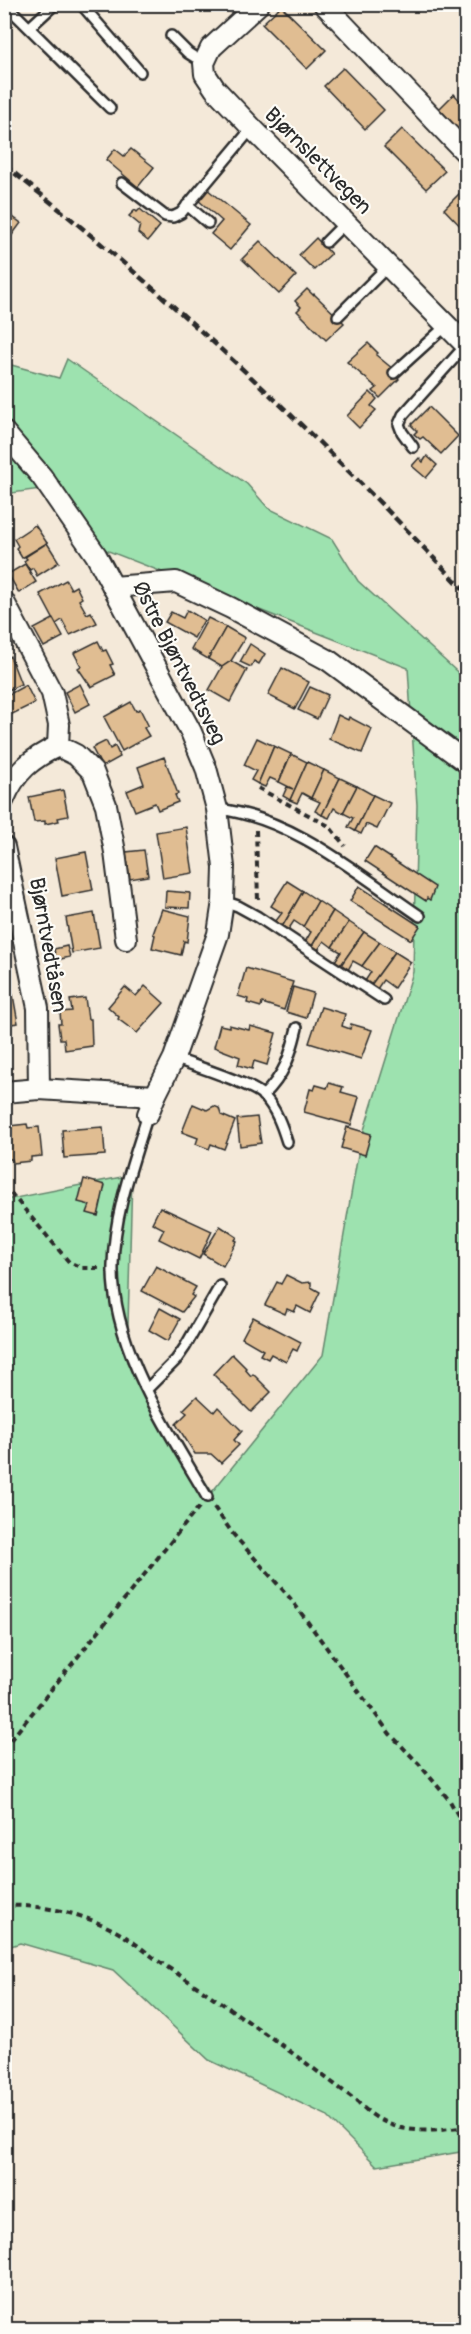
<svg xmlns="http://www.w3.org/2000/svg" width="471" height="2334" font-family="Pangolin,sans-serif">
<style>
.green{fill:#9de2af;stroke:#64866d;stroke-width:1.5}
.building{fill:#e0bd92;stroke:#2b2b2b;stroke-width:1.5}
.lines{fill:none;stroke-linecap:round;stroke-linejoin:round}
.lane-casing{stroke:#2b2b2b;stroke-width:14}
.street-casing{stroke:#2b2b2b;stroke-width:24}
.path{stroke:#2b2b2b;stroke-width:4;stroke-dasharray:6 4.5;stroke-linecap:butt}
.lane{stroke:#fdfcf7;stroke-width:9}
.street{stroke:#fdfcf7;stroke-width:20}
.rail{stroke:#2b2b2b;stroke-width:4.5;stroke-dasharray:9 4.5;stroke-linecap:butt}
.labels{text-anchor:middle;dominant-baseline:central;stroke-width:4.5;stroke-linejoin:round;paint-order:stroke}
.street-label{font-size:21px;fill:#2b2b2b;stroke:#fdfcf7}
</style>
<rect width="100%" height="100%" fill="#f4e9d9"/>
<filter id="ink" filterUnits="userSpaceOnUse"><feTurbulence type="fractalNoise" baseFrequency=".0167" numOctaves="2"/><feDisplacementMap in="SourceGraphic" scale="12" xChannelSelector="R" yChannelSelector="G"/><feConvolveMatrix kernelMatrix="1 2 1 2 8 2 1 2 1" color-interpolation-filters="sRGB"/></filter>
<g filter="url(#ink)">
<polygon class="green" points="67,359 247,484 268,508 332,539 358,581 466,680 466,2151 377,2166 326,2115 209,2060 113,1970 20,1943 5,1948 5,1200 132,1175 127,1362 212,1492 323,1355 360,1143 413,972 417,805 408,668 98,547 62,486 5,494 4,363 59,378"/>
<g class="building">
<polygon points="281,6 326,50 307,69 262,24"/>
<polygon points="343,68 384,110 365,129 324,86"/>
<polygon points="454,94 466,107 466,137 439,109"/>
<polygon points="402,129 445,171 426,189 384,147"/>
<polygon points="115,149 124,156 131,149 154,167 138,187 106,160"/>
<polygon points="207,189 251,225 230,250 211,234 222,221 198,200"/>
<polygon points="463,190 466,194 466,232 444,209"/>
<polygon points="140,209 160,226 148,241 138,233 140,225 129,216 135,210 137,212"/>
<polygon points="6,212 21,223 4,246 4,214"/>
<polygon points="316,238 331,254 314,270 299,255"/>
<polygon points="260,241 296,276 279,294 242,259"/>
<polygon points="307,289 313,295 314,294 344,323 326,340 297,311 301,307 295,301"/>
<polygon points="368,343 378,353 376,355 393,369 393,373 399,379 380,398 373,391 377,388 347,362"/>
<polygon points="370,392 377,399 371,406 376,410 359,428 347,416"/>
<polygon points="429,407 458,436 441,454 423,437 420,439 414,434 417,431 411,425"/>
<polygon points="427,456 437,465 426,478 412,466 419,458 423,462"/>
<polygon points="35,525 47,543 22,558 16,548 18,546 14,539"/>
<polygon points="47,543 59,562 37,576 33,568 30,570 24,561 27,559 25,557"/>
<polygon points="25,564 36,582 19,593 8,574"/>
<polygon points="66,580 71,589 76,586 82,598 79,600 87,614 91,612 97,623 70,635 62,620 56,624 40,594"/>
<polygon points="187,610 204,620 194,638 165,622 171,612 183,618"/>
<polygon points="208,618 226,627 208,659 191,649"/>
<polygon points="53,619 63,637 44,647 34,629"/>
<polygon points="226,627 245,638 231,661 222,667 208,659"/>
<polygon points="98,641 103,651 106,650 113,664 110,665 115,675 91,687 78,668 81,666 74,653"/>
<polygon points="250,644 265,654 259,664 254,661 251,667 240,662"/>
<polygon points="4,651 8,658 10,656 21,684 4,692"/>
<polygon points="231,661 247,670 230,702 209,690 222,667"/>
<polygon points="282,668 309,682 295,709 268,695"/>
<polygon points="80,684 90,704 75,712 65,692"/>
<polygon points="26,685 35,703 4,718 4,697"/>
<polygon points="310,687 328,695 317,719 298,710"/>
<polygon points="131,702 136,711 140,709 148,725 144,728 149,736 122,751 104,717"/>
<polygon points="338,715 348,720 349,717 372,729 362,753 329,739"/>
<polygon points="257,738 274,746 258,784 251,780 256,771 244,765"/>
<polygon points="106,741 110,749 115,746 120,757 102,767 92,748"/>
<polygon points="274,746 291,754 279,782 270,778 265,787 258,784"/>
<polygon points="291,754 307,762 290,800 283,796 287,787 293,789 279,782"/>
<polygon points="164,757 178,794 175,795 178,802 158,810 155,803 135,811 127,791 144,784 138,767"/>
<polygon points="307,762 324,770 311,798 302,793 297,803 290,800"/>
<polygon points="324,770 340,778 322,815 315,811 320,802 311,798"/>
<polygon points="340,778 357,786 343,813 334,808 329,818 322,815"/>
<polygon points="357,786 373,795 355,831 348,827 353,818 343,813"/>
<polygon points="63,790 68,816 58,818 59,821 45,824 45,821 34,822 29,797"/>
<polygon points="373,795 390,803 377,829 366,824 361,834 355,831"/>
<polygon points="186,827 193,873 163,878 156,832"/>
<polygon points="374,847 435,887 430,900 427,898 426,901 365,861"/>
<polygon points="144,850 148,876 130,879 126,852"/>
<polygon points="86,852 93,890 62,896 55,858"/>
<polygon points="287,881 303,891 282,927 275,922 282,913 271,906"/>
<polygon points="359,886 420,926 411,940 350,901"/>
<polygon points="166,891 190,893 189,908 165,907"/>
<polygon points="303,891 318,901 303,927 294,921 288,930 282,927"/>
<polygon points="318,901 333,911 312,946 305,942 311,932 303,927"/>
<polygon points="162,909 190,916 187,942 184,941 181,955 152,948 155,935 153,934"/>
<polygon points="333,911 349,922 332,947 324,941 318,950 312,946"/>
<polygon points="94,913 100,948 72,953 66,918"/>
<polygon points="349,922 364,932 341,965 335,961 341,952 332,947"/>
<polygon points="364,932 380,942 362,966 353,961 348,970 341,965"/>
<polygon points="380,942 395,952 371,985 365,981 371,972 362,966"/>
<polygon points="67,946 70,957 56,960 54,949"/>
<polygon points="395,952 411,962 394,988 383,980 377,989 371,985"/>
<polygon points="246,968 293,982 284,1010 262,1003 261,1007 247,1003 248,999 238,996"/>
<polygon points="4,972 9,996 13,995 18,1023 4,1025"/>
<polygon points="145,986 164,1003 137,1033 118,1019 119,1017 108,1007 125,987 136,996"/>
<polygon points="293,987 313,993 306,1018 286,1012"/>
<polygon points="85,998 88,1019 91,1019 92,1046 65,1050 64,1039 60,1039 58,1024 61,1024 60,1012 72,1011 70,1000"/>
<polygon points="321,1007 345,1014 342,1026 350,1029 351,1024 372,1030 361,1059 309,1043"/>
<polygon points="220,1025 229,1027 229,1025 249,1030 250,1026 276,1033 267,1065 254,1061 252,1069 238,1065 240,1057 214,1047"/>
<polygon points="329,1083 343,1087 341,1092 359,1097 351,1125 304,1112 310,1089 314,1090 316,1085 327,1088"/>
<polygon points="193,1104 207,1110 214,1106 219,1108 221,1115 235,1121 224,1149 211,1144 209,1149 196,1144 198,1138 182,1132"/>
<polygon points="257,1117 261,1143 240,1146 237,1119"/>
<polygon points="27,1124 28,1128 39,1127 42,1156 31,1157 31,1161 13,1163 12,1159 4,1159 4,1130 9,1130 9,1126"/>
<polygon points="103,1127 105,1155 64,1158 62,1130"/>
<polygon points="347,1127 371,1134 365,1155 341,1148"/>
<polygon points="84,1179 105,1185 98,1216 87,1213 90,1205 78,1202"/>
<polygon points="160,1207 212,1231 199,1259 159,1239 164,1229 152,1223"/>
<polygon points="220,1226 237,1237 235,1240 237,1241 223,1266 203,1254"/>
<polygon points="156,1266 196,1287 191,1295 194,1297 182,1312 142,1291"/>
<polygon points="286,1275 302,1283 311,1282 311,1287 320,1292 310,1313 297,1306 294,1312 287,1309 285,1314 265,1305 277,1282 281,1284"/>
<polygon points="160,1308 180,1319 168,1341 149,1330"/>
<polygon points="253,1317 301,1342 297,1351 293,1349 286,1362 271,1354 268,1359 260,1355 263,1350 242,1338"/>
<polygon points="232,1354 246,1368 245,1369 251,1376 253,1374 271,1392 251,1412 213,1374"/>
<polygon points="197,1396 214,1412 218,1407 242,1431 234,1440 239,1445 221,1463 211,1454 195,1454 176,1424 187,1413 183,1410"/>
</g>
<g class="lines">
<defs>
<g id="lane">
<polyline points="5,4 110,108"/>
<polyline points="81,4 140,72"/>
<polyline points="30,27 55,4"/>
<polyline points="171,36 188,53 204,63"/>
<polyline points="122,183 165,216 173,217 181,213 252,128"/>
<polyline points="187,205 208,223"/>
<polyline points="326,242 345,223"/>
<polyline points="338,316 388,266"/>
<polyline points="394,373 447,325"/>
<polyline points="413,447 402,432 399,424 403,415 466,345"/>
<path d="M217 809C293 817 359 875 420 916"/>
<polyline points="223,901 238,906 258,917 384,1000"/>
<path d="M174 1058C194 1066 251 1083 264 1096 276 1109 282 1126 287 1142"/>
<path d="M263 1096C285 1074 290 1057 297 1028"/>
<path d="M148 1114C133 1163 114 1213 113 1265 111 1346 168 1430 207 1497"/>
<polyline points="147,1389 176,1360 185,1347 220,1286"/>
</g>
<g id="street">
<polyline points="259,4 211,48 204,63 205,74 215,89 252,128 466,345"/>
<polyline points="324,4 466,153"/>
<polyline points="4,432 42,477 96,555 191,732 206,768 217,809 224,867 223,901 218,934 174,1058 155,1096 148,1114"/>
<polyline points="113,587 176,582 231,608 328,660 466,762"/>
<polyline points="4,602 52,693 59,725 58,746"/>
<path d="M4 799C15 772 32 758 58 746L76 755 93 772 106 805 115 852 126 939"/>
<polyline points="4,847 38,1008 39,1089"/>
<polyline points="4,1092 39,1089 155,1096"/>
</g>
</defs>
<use href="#lane" class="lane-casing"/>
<use href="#street" class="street-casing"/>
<g class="path">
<polyline points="258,788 329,826 345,846"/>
<polyline points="256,830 258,901"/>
<polyline points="4,1185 69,1262 82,1268 100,1268"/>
<polyline points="214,1507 233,1534 290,1598 390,1734 419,1764 450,1801 466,1830"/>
<polyline points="4,1748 199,1507"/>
<path d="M4 1906C43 1904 86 1914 119 1933 135 1942 149 1955 164 1965 231 2008 295 2054 358 2102 388 2135 425 2133 466 2127"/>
</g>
<use href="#lane" class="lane"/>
<use href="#street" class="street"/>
<path class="rail" d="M4 165C170 295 322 439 466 592"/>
</g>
</g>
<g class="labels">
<g class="street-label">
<text transform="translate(318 161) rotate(45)">Bjørnslettvegen</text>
<text transform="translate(179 663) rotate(63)">Østre Bjøntvedtsveg</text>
<text transform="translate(48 945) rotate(80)">Bjørntvedtåsen</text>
</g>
</g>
<rect width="471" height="2334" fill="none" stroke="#fdfcf7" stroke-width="24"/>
<rect x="12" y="12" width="447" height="2310" fill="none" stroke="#2b2b2b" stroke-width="2" filter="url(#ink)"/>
</svg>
